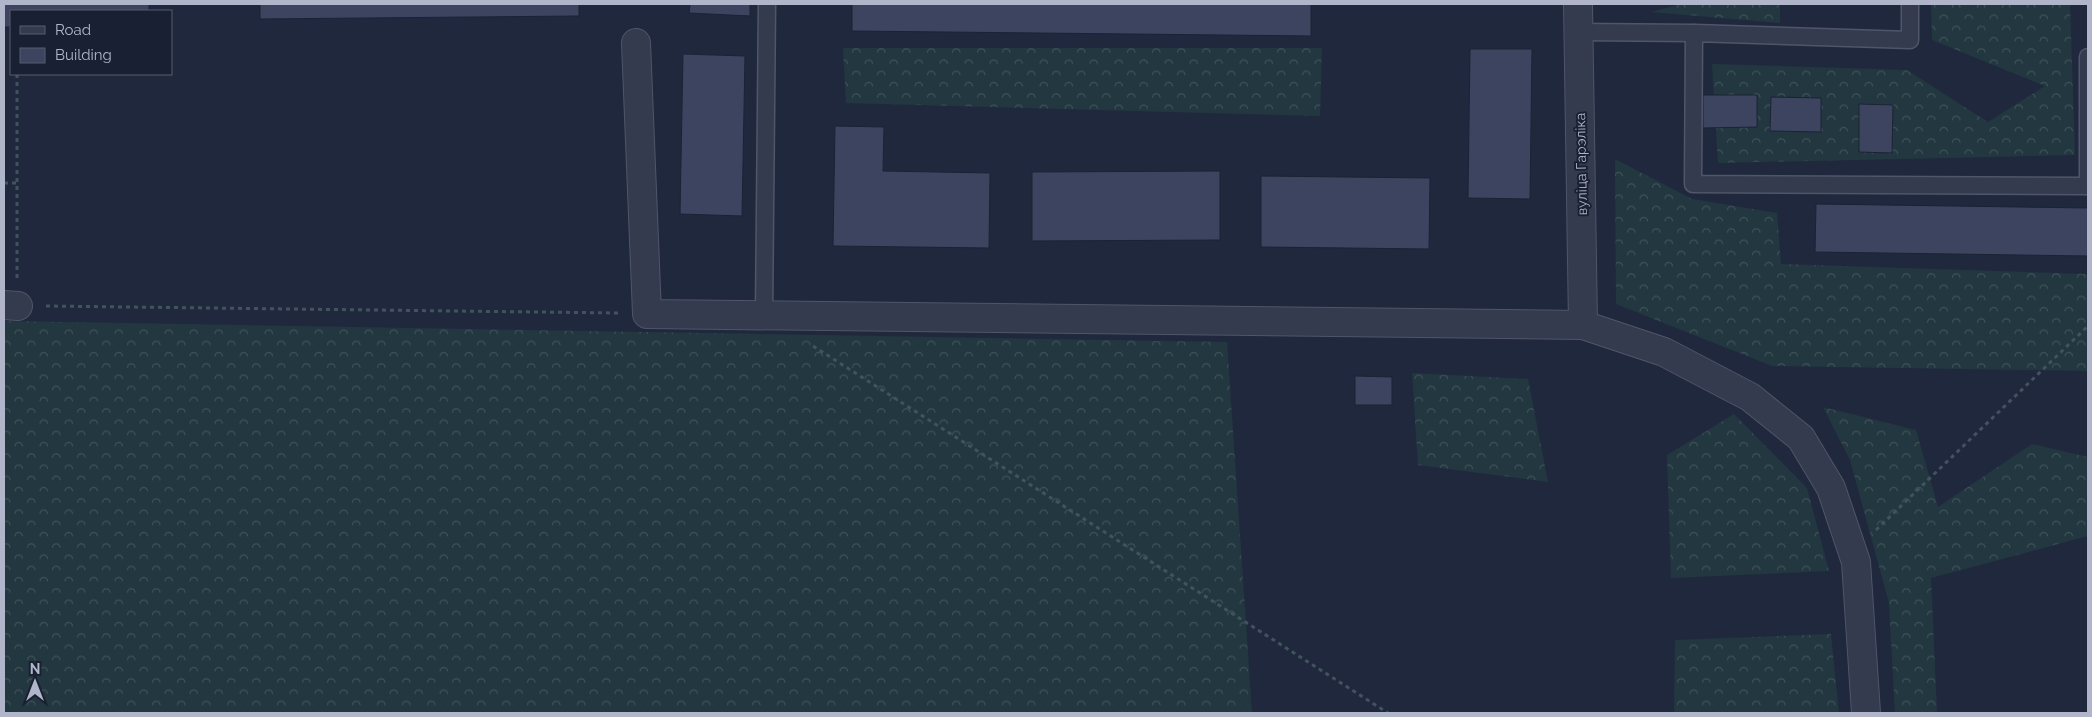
<svg xmlns="http://www.w3.org/2000/svg" width="2092" height="717" font-family="Raleway,sans-serif">
<style>
.forest{fill:url(#forest-crowns)}
.building{fill:#3c445f;stroke:#1c2235}
.lines{fill:none;stroke-linecap:round;stroke-linejoin:round}
.service-casing{stroke:#505569;stroke-width:19}
.minor-casing{stroke:#505569;stroke-width:30}
.path{stroke:#40545c;stroke-width:3;stroke-dasharray:4 4;stroke-linecap:butt}
.service{stroke:#353b4e;stroke-width:16}
.minor{stroke:#353b4e;stroke-width:28}
.labels{text-anchor:middle;dominant-baseline:central;stroke-width:4;stroke-linejoin:round;paint-order:stroke}
.street-label{font-size:14px;fill:#b0b5ca;stroke:#1a2033}
</style>
<defs>
<pattern id="forest-crowns" width="20" height="18" patternUnits="userSpaceOnUse" patternTransform="scale(1.25)"><rect width="20" height="18" fill="#22373f"/><path d="M2 6a3 3 0 1 1 6 0M12 15a3 3 0 1 1 6 0" fill="none" stroke="#405259"/></pattern>
</defs>
<rect width="100%" height="100%" fill="#20283e"/>
<g class="forest">
<polygon points="1681,4 1780,4 1780,23 1651,12"/>
<polygon points="1931,4 2070,4 2075,155 1718,163 1712,64 1907,70 1988,122 2045,86 1932,40"/>
<polygon points="843,48 1322,48 1320,116 846,103"/>
<polygon points="1615,159 1692,199 1777,213 1781,264 2088,274 2088,371 1772,366 1616,304"/>
<polygon points="4,321 1227,342 1252,713 4,713"/>
<polygon points="1412,373 1528,379 1548,482 1418,465"/>
<polygon points="1823,407 1916,430 1938,507 2032,444 2088,457 2088,536 1931,578 1937,713 1895,713 1889,603 1850,460"/>
<polygon points="1734,414 1807,488 1829,571 1671,578 1667,455"/>
<polygon points="1831,634 1839,713 1674,713 1675,640"/>
</g>
<g class="building">
<polygon points="4,4 149,4 149,11 11,11 11,27 4,27"/>
<polygon points="260,4 579,4 579,16 260,19"/>
<polygon points="690,4 750,4 750,16 689,13"/>
<polygon points="852,4 1311,4 1311,36 852,31"/>
<polygon points="1470,49 1532,49 1530,199 1468,198"/>
<polygon points="683,54 745,56 742,216 680,214"/>
<polygon points="1703,95 1757,95 1757,127 1703,128"/>
<polygon points="1771,97 1821,98 1821,132 1770,131"/>
<polygon points="1859,104 1893,105 1892,153 1859,152"/>
<polygon points="835,126 884,127 883,171 990,173 989,248 833,246"/>
<polygon points="1220,171 1220,240 1032,241 1032,172"/>
<polygon points="1261,176 1430,178 1429,249 1261,247"/>
<polygon points="1816,204 2088,208 2088,256 1815,252"/>
<polygon points="1355,376 1392,377 1392,405 1355,405"/>
</g>
<g class="lines">
<defs>
<g id="service">
<polyline points="1910,4 1910,40 1694,33 1693,184 2088,186"/>
<polyline points="1579,32 1694,33"/>
<polyline points="2088,186 2088,57"/>
<polyline points="764,315 767,4"/>
</g>
<g id="minor">
<polyline points="1578,4 1583,325"/>
<polyline points="636,43 647,314 1583,325 1664,352 1750,397 1801,438 1831,488 1856,562 1866,713"/>
<polyline points="4,305 18,306"/>
</g>
</defs>
<use href="#service" class="service-casing"/>
<use href="#minor" class="minor-casing"/>
<g class="path">
<polyline points="17,74 17,278"/>
<polyline points="4,183 17,183"/>
<polyline points="46,306 618,313"/>
<polyline points="813,346 1388,713"/>
<polyline points="1876,530 2088,326"/>
</g>
<use href="#service" class="service"/>
<use href="#minor" class="minor"/>
</g>
<g class="labels">
<g class="street-label">
<text transform="translate(1581 164) rotate(-91)">вуліца Гарэліка</text>
</g>
</g>
<rect width="2092" height="717" fill="none" stroke="#b0b5ca" stroke-width="10"/>
<rect x="10" y="10" width="162" height="65" fill="#1a2033" stroke="#565c6f"/>
<rect x="20" y="26" width="25" height="8" fill="#353b4e" stroke="#565c6f"/>
<text x="55" y="35" font-size="15" fill="#b0b5ca">Road</text>
<rect x="20" y="48" width="25" height="15" fill="#3c445f" stroke="#565c6f"/>
<text x="55" y="60" font-size="15" fill="#b0b5ca">Building</text>
<g transform="translate(35 682)" stroke="#1a2033" stroke-width="4" paint-order="stroke">
<path d="M0-4L9 19L0 12L-9 19Z" fill="#b0b5ca"/>
<text y="-8" font-size="14" font-weight="bold" text-anchor="middle" fill="#b0b5ca">N</text>
</g>
</svg>
